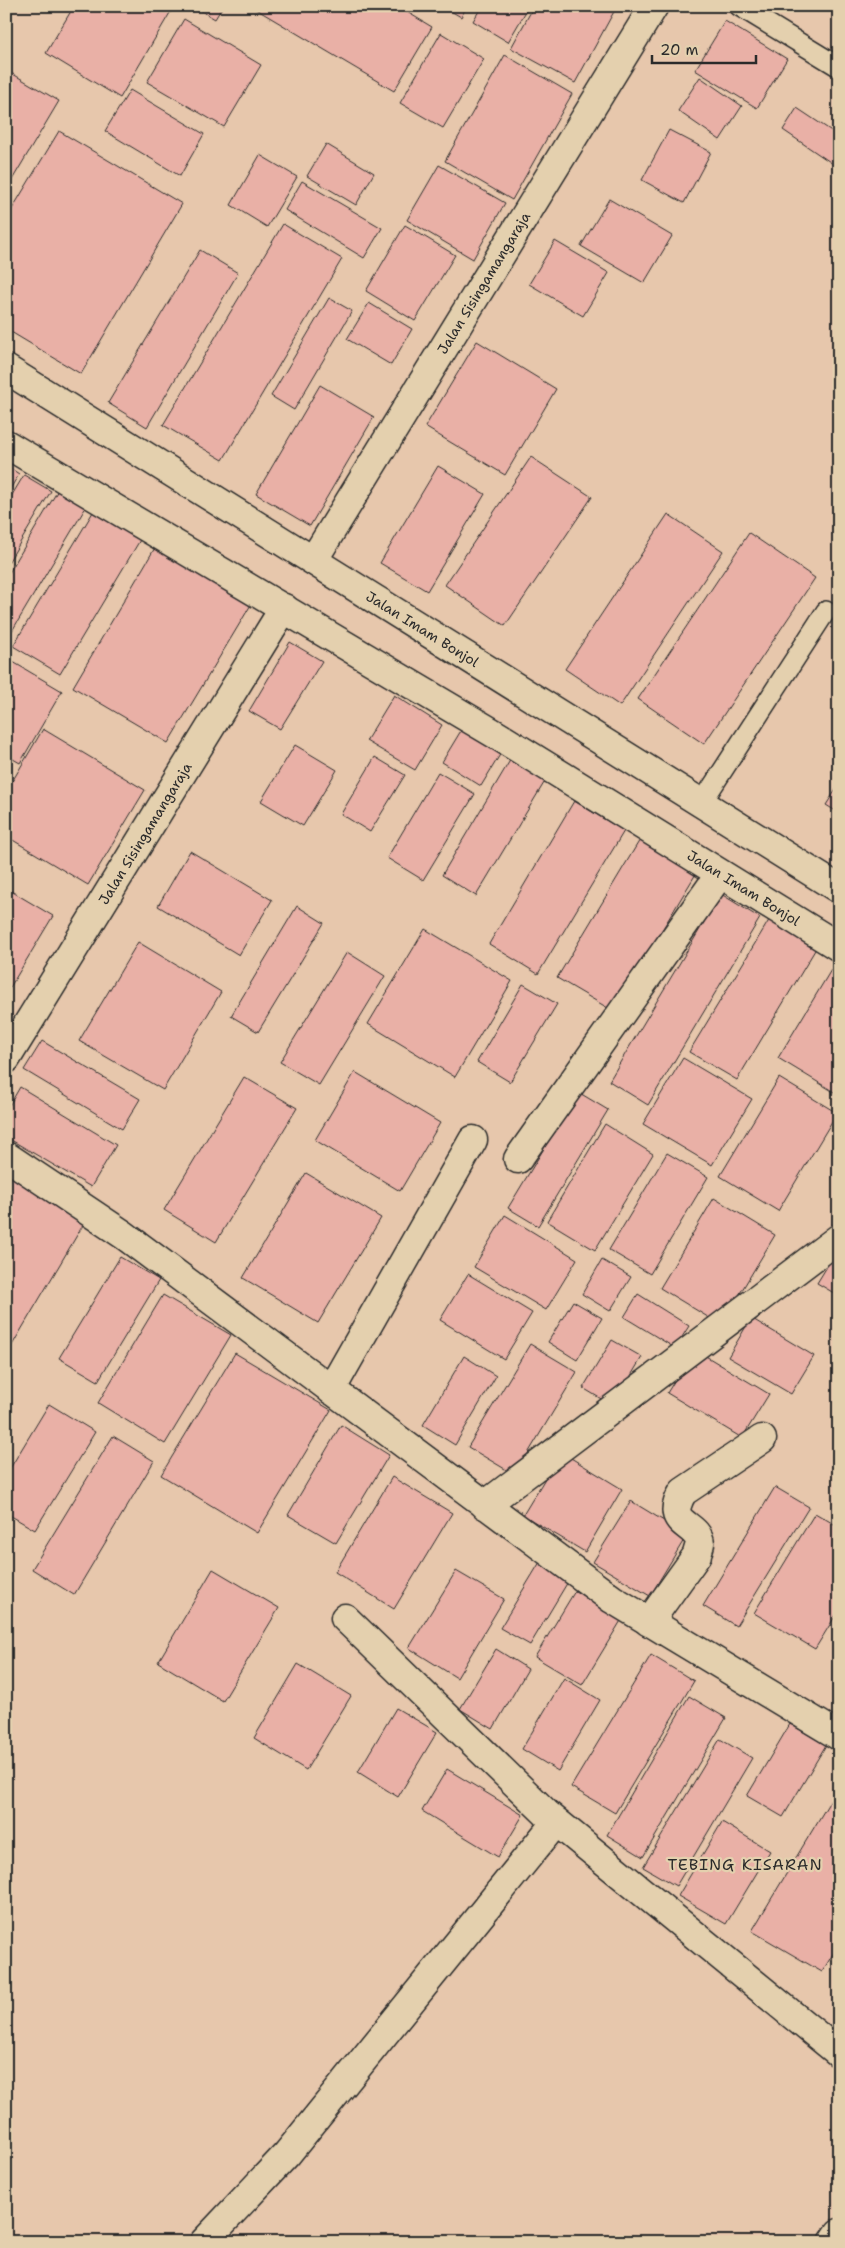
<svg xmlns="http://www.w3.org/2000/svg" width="845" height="2248" font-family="'Shantell Sans',sans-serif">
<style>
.building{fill:#e9b0a6;stroke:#2b2b2b}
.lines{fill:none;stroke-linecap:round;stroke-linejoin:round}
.service-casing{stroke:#2b2b2b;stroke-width:22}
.minor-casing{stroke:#2b2b2b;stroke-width:31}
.tertiary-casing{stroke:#2b2b2b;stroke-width:31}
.secondary-casing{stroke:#2b2b2b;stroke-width:31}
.service{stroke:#e4d0ae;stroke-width:19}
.minor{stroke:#e4d0ae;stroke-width:28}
.tertiary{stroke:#e4d0ae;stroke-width:28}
.secondary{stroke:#e4d0ae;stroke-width:28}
.labels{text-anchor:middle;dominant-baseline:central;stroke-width:4.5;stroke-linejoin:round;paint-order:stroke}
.street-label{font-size:14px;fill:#2b2b2b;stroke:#e4d0ae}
.quarter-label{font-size:16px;letter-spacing:1px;fill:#2b2b2b;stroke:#e4d0ae}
</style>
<rect width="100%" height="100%" fill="#e7c7ac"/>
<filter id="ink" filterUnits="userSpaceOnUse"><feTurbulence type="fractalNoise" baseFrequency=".02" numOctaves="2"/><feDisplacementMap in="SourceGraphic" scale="10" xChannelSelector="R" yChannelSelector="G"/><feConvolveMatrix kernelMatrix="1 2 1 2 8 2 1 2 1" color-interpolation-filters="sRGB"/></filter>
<g filter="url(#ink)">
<g class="building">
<polygon points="74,6 174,6 120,98 46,53"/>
<polygon points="193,6 223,6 215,19"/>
<polygon points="256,6 397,6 432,27 394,91 254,8"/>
<polygon points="442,6 467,6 461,17"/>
<polygon points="482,6 529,6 508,42 473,21"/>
<polygon points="534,6 617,6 575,83 511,48"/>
<polygon points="184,19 261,65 224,127 147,82"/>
<polygon points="725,21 787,59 757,108 695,70"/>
<polygon points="441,33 484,59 443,128 400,103"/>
<polygon points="505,55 572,94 512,200 445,161"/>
<polygon points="6,70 59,101 6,190"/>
<polygon points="700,77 742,106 720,140 678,111"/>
<polygon points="130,90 204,134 180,176 105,131"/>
<polygon points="797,108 839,136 839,168 783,130"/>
<polygon points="669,130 711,152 684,203 642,180"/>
<polygon points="59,131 182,204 81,374 6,329 6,219"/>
<polygon points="326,144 374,173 356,205 307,176"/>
<polygon points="260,155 297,177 267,227 231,205"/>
<polygon points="439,165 505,203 473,259 407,220"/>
<polygon points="302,181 382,228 364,258 285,210"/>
<polygon points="609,199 672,236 644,283 581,246"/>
<polygon points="283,224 342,259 223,460 163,425"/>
<polygon points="405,225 455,255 415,321 366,291"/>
<polygon points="555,241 609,273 583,316 529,284"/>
<polygon points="200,250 238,273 147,427 108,403"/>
<polygon points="329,298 352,311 294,410 271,396"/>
<polygon points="369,303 412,329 391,365 347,339"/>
<polygon points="477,341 556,389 505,475 425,427"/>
<polygon points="320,385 374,417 310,526 256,494"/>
<polygon points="531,457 592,497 505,626 445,585"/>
<polygon points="7,466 19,474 6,496 6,467"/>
<polygon points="438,466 485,494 427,591 380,563"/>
<polygon points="24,475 51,491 6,566 6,505"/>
<polygon points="58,490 86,507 6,641 6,578"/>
<polygon points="96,507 143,535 60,674 13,646"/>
<polygon points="668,514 723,551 620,706 565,669"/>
<polygon points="749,533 815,578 704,744 638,699"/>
<polygon points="156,546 252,603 168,743 73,687"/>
<polygon points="290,642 322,661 280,729 249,711"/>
<polygon points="13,662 62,691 20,763 6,755 6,674"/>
<polygon points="394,695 442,725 415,770 366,741"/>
<polygon points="465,724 504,748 481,786 442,762"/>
<polygon points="43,729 145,790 88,885 6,836 6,792"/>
<polygon points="295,745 337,770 303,826 261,801"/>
<polygon points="375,757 405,775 370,832 341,814"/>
<polygon points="512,757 547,778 476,896 442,875"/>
<polygon points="438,772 475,794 423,880 387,858"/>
<polygon points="839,785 839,813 826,805"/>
<polygon points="574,801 624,831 538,974 489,944"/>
<polygon points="641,838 697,872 613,1011 557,978"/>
<polygon points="190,851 272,900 239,955 158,906"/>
<polygon points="6,888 53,916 6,994"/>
<polygon points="721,894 760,918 648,1105 609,1081"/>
<polygon points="297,906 324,923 258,1032 231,1016"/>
<polygon points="771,917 818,945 737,1080 689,1052"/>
<polygon points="425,929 512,981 455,1077 368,1024"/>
<polygon points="138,942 221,992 163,1090 79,1041"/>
<polygon points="347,952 385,976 319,1085 280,1062"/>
<polygon points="837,960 839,961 839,1095 778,1058"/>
<polygon points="523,984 557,1004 510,1082 477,1062"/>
<polygon points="42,1041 140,1099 122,1129 24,1070"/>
<polygon points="683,1058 752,1099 712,1165 643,1124"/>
<polygon points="355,1072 440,1123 400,1191 315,1140"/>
<polygon points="244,1077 297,1108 216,1242 164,1210"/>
<polygon points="779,1078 837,1113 778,1211 720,1176"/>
<polygon points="20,1087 116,1145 91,1187 6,1137 6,1111"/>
<polygon points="578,1092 608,1110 538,1226 508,1208"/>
<polygon points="605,1124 653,1154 595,1250 547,1221"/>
<polygon points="667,1153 708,1177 650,1274 609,1250"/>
<polygon points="6,1172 86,1220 11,1347 6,1344"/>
<polygon points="306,1173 381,1218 318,1323 243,1278"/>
<polygon points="714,1198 775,1235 721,1325 660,1288"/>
<polygon points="505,1215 577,1259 546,1310 474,1267"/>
<polygon points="839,1247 839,1296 817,1283"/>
<polygon points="120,1257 159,1280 98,1381 59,1358"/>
<polygon points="602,1260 631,1277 610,1311 582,1294"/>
<polygon points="468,1274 532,1313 504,1359 440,1320"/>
<polygon points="638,1294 689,1326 675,1348 624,1317"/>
<polygon points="163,1295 231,1335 165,1444 98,1403"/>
<polygon points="573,1301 602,1318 577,1360 548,1342"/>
<polygon points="751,1318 814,1356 791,1394 728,1357"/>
<polygon points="612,1340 642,1357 613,1406 583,1388"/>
<polygon points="530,1344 577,1372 515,1475 468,1447"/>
<polygon points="694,1349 769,1394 742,1438 667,1393"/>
<polygon points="235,1353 331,1410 257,1533 161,1475"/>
<polygon points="464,1356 496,1376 455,1445 423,1425"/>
<polygon points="49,1404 95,1432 35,1530 6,1513 6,1475"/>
<polygon points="341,1425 389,1455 336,1543 288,1515"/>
<polygon points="113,1436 154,1461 74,1595 32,1569"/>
<polygon points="561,1452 622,1489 585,1552 523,1515"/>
<polygon points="392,1477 452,1513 394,1609 335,1572"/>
<polygon points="775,1487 809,1507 736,1626 703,1606"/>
<polygon points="631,1501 687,1535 650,1596 593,1562"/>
<polygon points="815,1513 839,1527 839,1610 815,1649 754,1613"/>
<polygon points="543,1557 572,1575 530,1645 500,1628"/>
<polygon points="213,1569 279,1608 223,1701 158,1662"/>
<polygon points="456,1571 504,1599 457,1678 409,1648"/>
<polygon points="575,1591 622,1619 582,1685 535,1657"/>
<polygon points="496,1649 528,1669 493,1729 460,1709"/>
<polygon points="651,1655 694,1681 615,1813 571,1787"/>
<polygon points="298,1664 351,1696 306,1770 254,1738"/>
<polygon points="564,1678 600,1700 558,1771 522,1749"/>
<polygon points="689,1696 726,1718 643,1857 607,1835"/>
<polygon points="396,1708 437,1732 398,1797 358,1772"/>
<polygon points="790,1724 826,1745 783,1817 747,1796"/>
<polygon points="720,1739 752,1758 676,1886 643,1867"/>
<polygon points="447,1769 523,1815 498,1857 422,1811"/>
<polygon points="839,1786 839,1944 822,1972 752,1931"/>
<polygon points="722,1822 770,1851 726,1924 678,1896"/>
</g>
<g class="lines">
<defs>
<g id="service">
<polyline points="739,6 839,67"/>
<polyline points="701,804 826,611"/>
</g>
<g id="minor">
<polyline points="6,1156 124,1235 612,1599 839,1736"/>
<polyline points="518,1159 720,874"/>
<polyline points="331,1390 473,1140"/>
<polyline points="485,1505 839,1238"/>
<polyline points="345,1618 547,1814 839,2053"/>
<path d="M649 1622 697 1555C697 1552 700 1546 700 1543 698 1522 662 1526 683 1492L762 1439"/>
<polyline points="204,2242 287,2154 556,1822"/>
<polyline points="833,2242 839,2233"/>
</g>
<g id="tertiary">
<path id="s1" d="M314 559 654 6"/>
<path id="s2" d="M6 1059 284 608"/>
</g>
<g id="secondary">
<path id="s3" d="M6 369 839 889"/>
<path id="s4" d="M6 444 495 734 839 947"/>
</g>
</defs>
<use href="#service" class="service-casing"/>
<use href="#minor" class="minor-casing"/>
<use href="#tertiary" class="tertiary-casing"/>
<use href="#secondary" class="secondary-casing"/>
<use href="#service" class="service"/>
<use href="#minor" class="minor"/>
<use href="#tertiary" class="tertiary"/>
<use href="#secondary" class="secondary"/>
</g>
</g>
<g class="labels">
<g class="street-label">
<text stroke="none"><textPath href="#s1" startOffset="324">Jalan Sisingamangaraja</textPath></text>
<text stroke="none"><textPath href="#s3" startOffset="491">Jalan Imam Bonjol</textPath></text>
<text stroke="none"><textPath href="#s2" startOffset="265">Jalan Sisingamangaraja</textPath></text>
<text stroke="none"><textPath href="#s4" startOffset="861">Jalan Imam Bonjol</textPath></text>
</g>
<g class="quarter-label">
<text x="745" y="1864">TEBING KISARAN</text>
</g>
</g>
<rect width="845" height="2248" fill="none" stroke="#e4d0ae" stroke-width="25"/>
<rect x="12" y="12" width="820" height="2223" fill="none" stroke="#2b2b2b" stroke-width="2" filter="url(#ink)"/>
<path d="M652 55v8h104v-8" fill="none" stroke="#2b2b2b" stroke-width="2.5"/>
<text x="660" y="55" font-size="15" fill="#2b2b2b" stroke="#e4d0ae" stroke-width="4" paint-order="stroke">20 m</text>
</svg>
